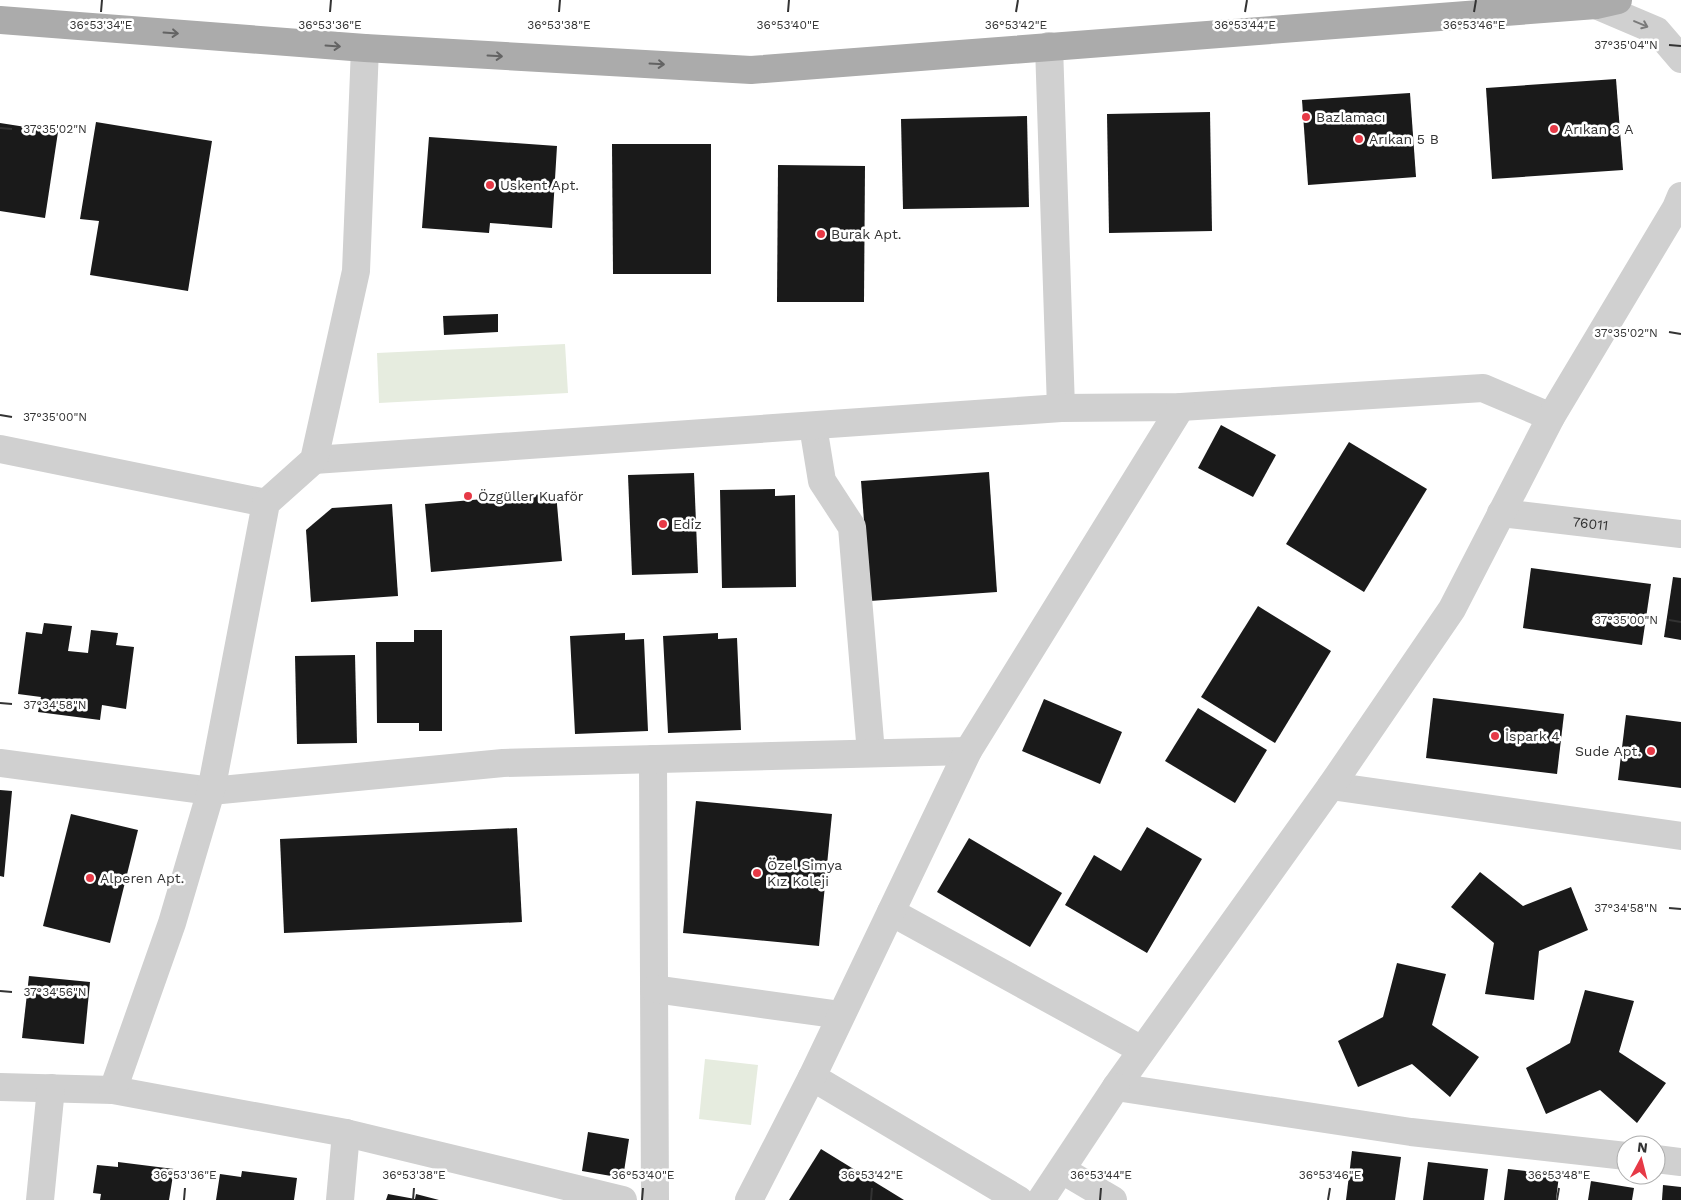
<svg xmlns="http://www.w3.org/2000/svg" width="1681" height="1200" font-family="'Work Sans',sans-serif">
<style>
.green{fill:#e6ecdf}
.building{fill:#1a1a1a}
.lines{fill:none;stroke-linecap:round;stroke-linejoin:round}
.minor{stroke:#d0d0d0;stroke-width:28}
.major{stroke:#ababab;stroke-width:28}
.oneway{stroke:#7a7a7a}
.oneway2{stroke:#636363}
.ticks{fill:none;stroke:#333;stroke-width:2}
.poi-dot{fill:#e63946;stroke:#fff;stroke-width:2}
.labels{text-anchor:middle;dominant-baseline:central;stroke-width:5;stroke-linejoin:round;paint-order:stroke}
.poi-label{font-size:14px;fill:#333;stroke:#fff;text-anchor:start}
.street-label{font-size:14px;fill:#333;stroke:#fff}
.ticks-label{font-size:12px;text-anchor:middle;fill:#333;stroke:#fff;stroke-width:5;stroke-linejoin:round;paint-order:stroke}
</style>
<rect width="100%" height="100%" fill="#fff"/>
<g class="green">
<polygon points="565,344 568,393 379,403 377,353"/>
<polygon points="705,1059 758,1065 751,1125 699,1119"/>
</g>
<g class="building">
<polygon points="1616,79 1623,170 1492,179 1486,88"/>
<polygon points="1410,93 1416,177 1308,185 1302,100"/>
<polygon points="1210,112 1212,231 1109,233 1107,114"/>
<polygon points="1027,116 1029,207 903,209 901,119"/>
<polygon points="96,122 212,141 188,291 90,275 99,221 80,219"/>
<polygon points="0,123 58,132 45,218 0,211"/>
<polygon points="429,137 557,146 552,228 490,223 489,233 422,228"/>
<polygon points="612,144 711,144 711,274 613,274"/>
<polygon points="778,165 865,166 864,302 777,302"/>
<polygon points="498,314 498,332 444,335 443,316"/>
<polygon points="1221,425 1276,455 1253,497 1198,468"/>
<polygon points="1349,442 1427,489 1364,592 1286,544"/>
<polygon points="989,472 997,592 870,601 861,481"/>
<polygon points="694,473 698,573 632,575 628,475"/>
<polygon points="775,489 775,496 795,495 796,587 722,588 720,490"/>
<polygon points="556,493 562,561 431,572 425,504"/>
<polygon points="392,504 398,596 311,602 306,530 332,508"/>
<polygon points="1531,568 1651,584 1642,645 1523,628"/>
<polygon points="1673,577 1681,578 1681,640 1664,637"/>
<polygon points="1258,606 1331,651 1275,743 1201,697"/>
<polygon points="44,623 72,626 68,651 88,653 91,630 118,633 116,645 134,647 126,709 102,705 100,720 38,712 41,697 18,694 26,632 42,634"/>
<polygon points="414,630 442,630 442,731 419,731 419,723 377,723 376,642 414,642"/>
<polygon points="625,633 625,640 644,639 648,731 575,734 570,636"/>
<polygon points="718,633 718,639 737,638 741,730 668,733 663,636"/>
<polygon points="355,655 357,743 297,744 295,656"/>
<polygon points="1433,698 1564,714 1557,774 1426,758"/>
<polygon points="1044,699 1122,732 1100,784 1022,751"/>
<polygon points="1198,708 1267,750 1235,803 1165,761"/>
<polygon points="1626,715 1681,722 1681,788 1618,780"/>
<polygon points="0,790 12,791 4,877 0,876"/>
<polygon points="696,801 832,814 819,946 683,933"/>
<polygon points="71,814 138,830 110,943 43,926"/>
<polygon points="1147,827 1202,859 1147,953 1065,905 1094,855 1121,871"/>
<polygon points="517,828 522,922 284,933 280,839"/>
<polygon points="969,838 1062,893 1030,947 937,892"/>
<polygon points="1480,872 1523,906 1571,887 1588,930 1539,951 1534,1000 1485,994 1494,943 1451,907"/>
<polygon points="1397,963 1446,974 1432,1025 1479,1057 1450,1097 1412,1064 1358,1087 1338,1041 1383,1017"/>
<polygon points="29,976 90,982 84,1044 22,1038"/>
<polygon points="1585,990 1634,1001 1619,1052 1666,1083 1637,1123 1600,1090 1546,1114 1526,1068 1570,1043"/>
<polygon points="588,1132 629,1139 623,1178 582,1171"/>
<polygon points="821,1149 904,1200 789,1200"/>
<polygon points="1352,1151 1401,1157 1395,1200 1346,1200"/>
<polygon points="118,1162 174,1169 169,1200 100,1200 101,1194 93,1193 97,1165 118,1167"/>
<polygon points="1428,1162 1488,1169 1484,1200 1423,1200"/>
<polygon points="1508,1169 1559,1175 1556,1200 1504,1200"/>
<polygon points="242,1171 297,1178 294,1200 216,1200 220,1174 241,1177"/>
<polygon points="1591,1181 1634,1188 1632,1200 1588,1200"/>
<polygon points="1663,1185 1681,1187 1681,1200 1662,1200"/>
<polygon points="388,1194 415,1199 416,1194 439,1200 386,1200"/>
</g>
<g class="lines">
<g class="minor">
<polyline points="1596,5 1657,31 1681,59"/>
<polyline points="1049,46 1061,408"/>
<polyline points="813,426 822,481 852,527 871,753"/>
<polyline points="0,449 266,503"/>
<polyline points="314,460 1061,408 1181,407 1483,388 1551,417"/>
<path id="s1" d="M1501 513 1681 534"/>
<polyline points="653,759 655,1200"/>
<polyline points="0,763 211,791 503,763 968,751"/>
<polyline points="1331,786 1681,836"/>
<polyline points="891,912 1142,1050"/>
<polyline points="654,989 841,1015"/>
<polyline points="812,1077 1019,1200"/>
<polyline points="0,1087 113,1090 346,1133 623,1200"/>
<polyline points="113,1090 172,923 211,791 266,503 314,460 356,271 365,48"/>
<polyline points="1626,1156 1411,1132 1116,1087 1331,786 1452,609 1551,417 1676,208 1681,196"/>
<polyline points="1656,1159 1681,1162"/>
<polyline points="1062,1170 1113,1200"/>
<polyline points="40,1200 51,1088"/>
<polyline points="340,1200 346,1133"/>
<polyline points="749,1200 812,1077 968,751 1181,407"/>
<polyline points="1041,1200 1116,1087"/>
</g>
<polyline class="major" points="0,20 365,48 751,70 1596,5 1618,0"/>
</g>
<defs><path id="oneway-shaft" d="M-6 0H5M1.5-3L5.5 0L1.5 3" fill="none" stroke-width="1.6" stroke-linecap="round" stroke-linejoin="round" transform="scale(1.25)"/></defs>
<use class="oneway" href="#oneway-shaft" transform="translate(1641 24) rotate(23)"/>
<g class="oneway2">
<use href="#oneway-shaft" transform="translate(171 33) rotate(4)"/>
<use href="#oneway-shaft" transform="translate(333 46) rotate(4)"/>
<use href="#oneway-shaft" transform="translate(495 56) rotate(3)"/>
<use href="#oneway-shaft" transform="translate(657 64) rotate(3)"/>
</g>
<path class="ticks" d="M101 12 102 0M330 12 331 0M559 12 560 0M788 12 789 0M1016 12 1018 0M1245 12 1247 0M1474 12 1476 0M1669 45 1681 46M0 128 12 129M1669 332 1681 334M0 415 12 417M1669 620 1681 622M0 703 12 704M1669 908 1681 909M0 991 12 992M184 1200 185 1188M413 1200 414 1188M642 1200 643 1188M871 1200 872 1188M1100 1200 1101 1188M1328 1200 1330 1188M1557 1200 1559 1188"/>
<g class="poi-dot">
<circle cx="1306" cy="117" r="5"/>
<circle cx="1554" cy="129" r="5"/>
<circle cx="1359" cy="139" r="5"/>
<circle cx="490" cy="185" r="5"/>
<circle cx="821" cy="234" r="5"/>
<circle cx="468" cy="496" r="5"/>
<circle cx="663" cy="524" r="5"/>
<circle cx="1495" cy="736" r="5"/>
<circle cx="1651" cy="751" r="5"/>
<circle cx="757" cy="873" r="5"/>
<circle cx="90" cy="878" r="5"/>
</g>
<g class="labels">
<g class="poi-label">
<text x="1316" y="117">Bazlamacı</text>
<text x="1564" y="129">Arıkan 3 A</text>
<text x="1369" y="139">Arıkan 5 B</text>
<text x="500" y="185">Uskent Apt.</text>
<text x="831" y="234">Burak Apt.</text>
<text x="478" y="496">Özgüller Kuaför</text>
<text x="673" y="524">Ediz</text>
<text x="1505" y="736">İspark 4</text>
<text x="1641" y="751" text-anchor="end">Sude Apt.</text>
<text x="767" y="865">Özel Simya<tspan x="767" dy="16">Kız Koleji</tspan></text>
<text x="100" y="878">Alperen Apt.</text>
</g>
<g class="street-label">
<text stroke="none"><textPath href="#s1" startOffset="90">76011</textPath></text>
</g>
</g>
<g class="ticks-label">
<text x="101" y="29">36°53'34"E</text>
<text x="330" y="29">36°53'36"E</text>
<text x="559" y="29">36°53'38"E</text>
<text x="788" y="29">36°53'40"E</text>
<text x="1016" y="29">36°53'42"E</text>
<text x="1245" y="29">36°53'44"E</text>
<text x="1474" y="29">36°53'46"E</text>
<text x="1626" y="49">37°35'04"N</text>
<text x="55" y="133">37°35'02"N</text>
<text x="1626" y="337">37°35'02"N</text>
<text x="55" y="421">37°35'00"N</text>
<text x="1626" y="624">37°35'00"N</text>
<text x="55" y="709">37°34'58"N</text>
<text x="1626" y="912">37°34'58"N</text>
<text x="55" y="996">37°34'56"N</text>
<text x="185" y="1179">36°53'36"E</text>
<text x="414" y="1179">36°53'38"E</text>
<text x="643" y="1179">36°53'40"E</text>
<text x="872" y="1179">36°53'42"E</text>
<text x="1101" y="1179">36°53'44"E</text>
<text x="1330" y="1179">36°53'46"E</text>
<text x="1559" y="1179">36°53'48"E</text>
</g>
<g transform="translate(1641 1160) rotate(7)"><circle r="24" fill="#ffffff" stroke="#adadad"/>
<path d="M0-4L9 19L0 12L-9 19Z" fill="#e63946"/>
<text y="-8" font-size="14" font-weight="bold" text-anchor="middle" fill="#333333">N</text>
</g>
</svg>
